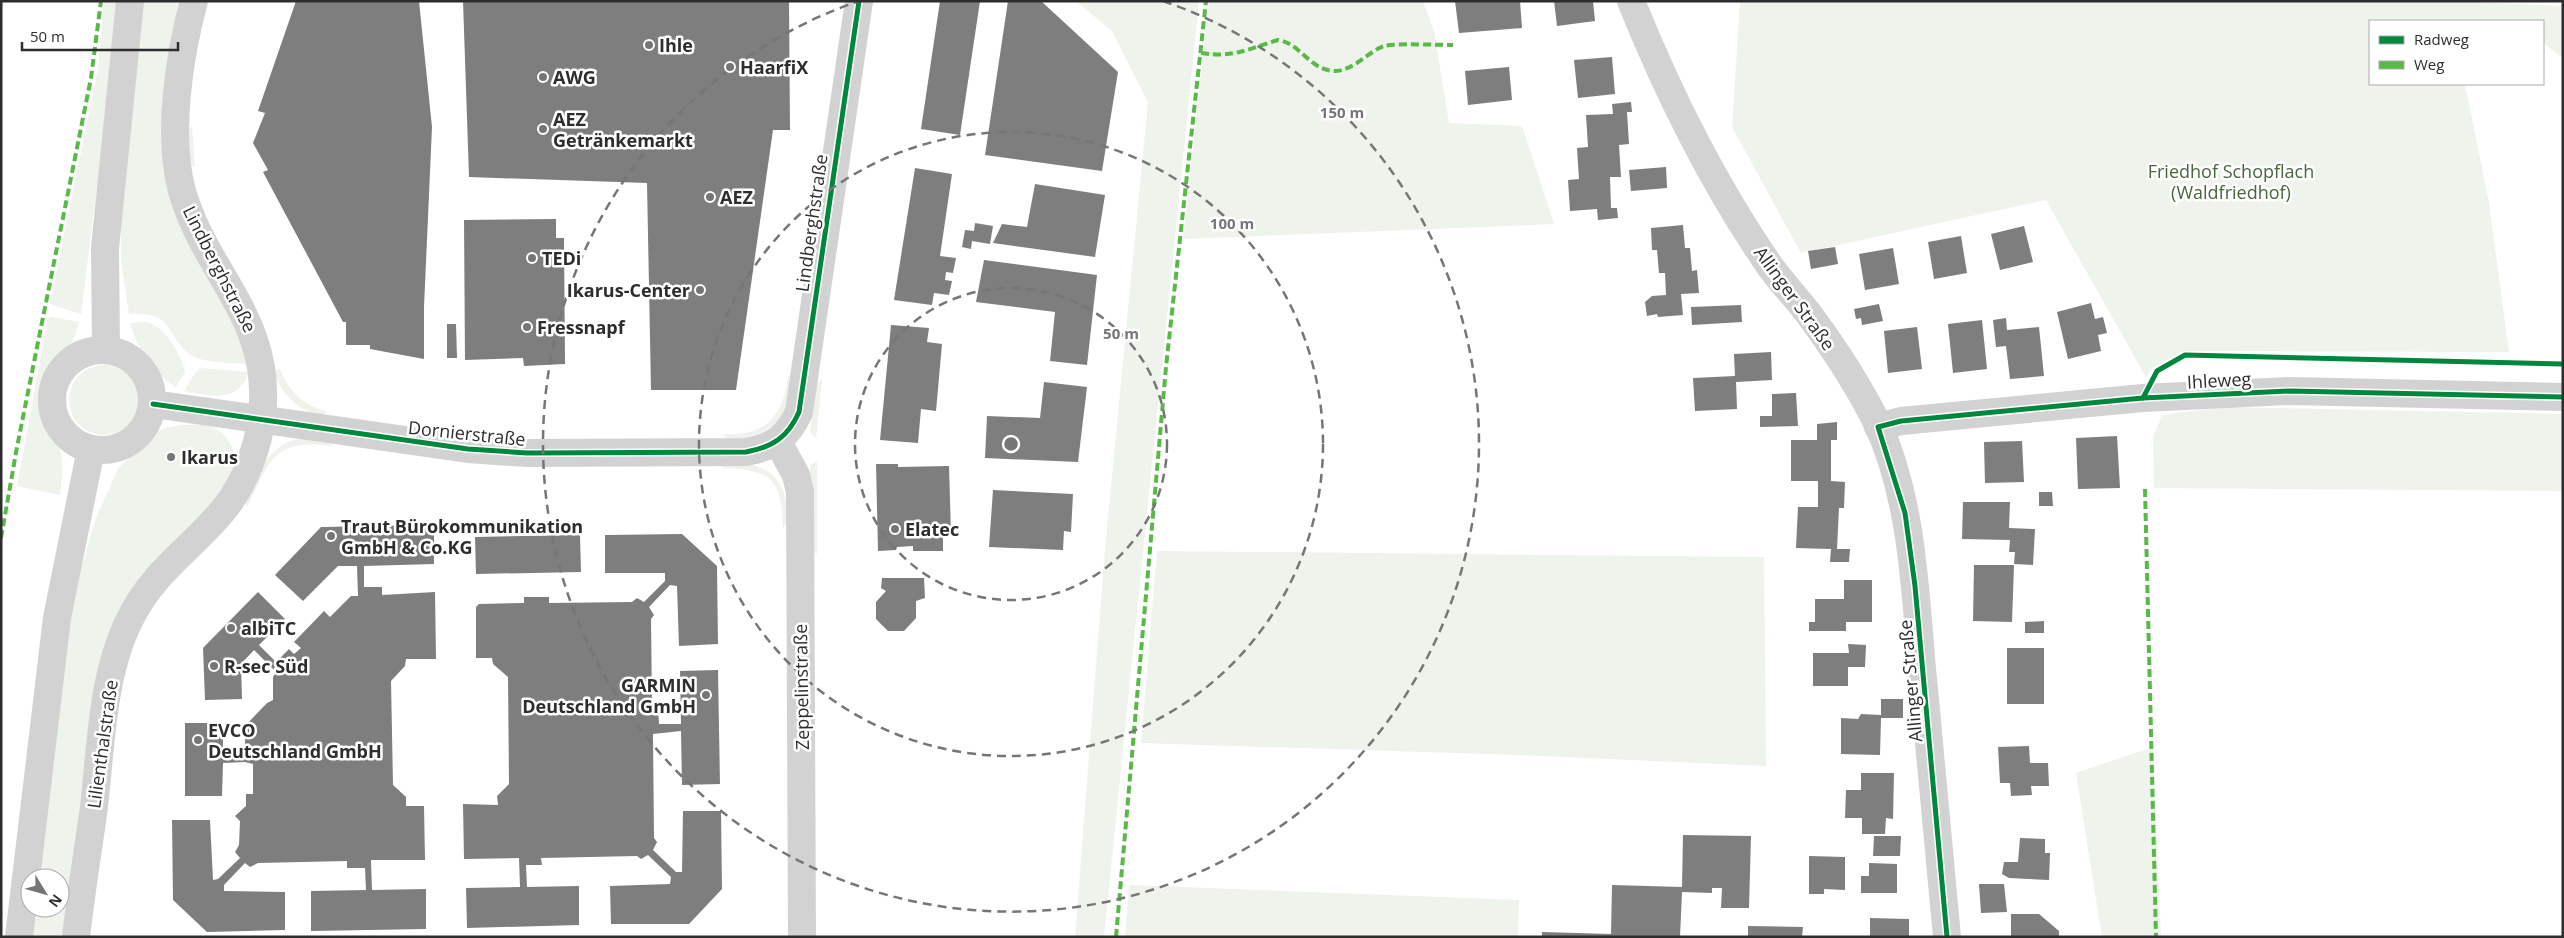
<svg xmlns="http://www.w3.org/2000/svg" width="2564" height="938" font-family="'Open Sans',sans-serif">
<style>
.green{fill:#eef3eb}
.building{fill:#7e7e7e}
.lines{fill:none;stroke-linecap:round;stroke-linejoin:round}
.minor{stroke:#d2d2d2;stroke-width:28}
.quiet{stroke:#58b947;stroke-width:4;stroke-dasharray:8 4;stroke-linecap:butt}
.cycleway-casing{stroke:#fff;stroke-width:8}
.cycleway{stroke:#00873e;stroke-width:5}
.ring{fill:none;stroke:#767676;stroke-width:2.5;stroke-dasharray:9 6}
.poi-dot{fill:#767676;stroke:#fff;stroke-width:2}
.labels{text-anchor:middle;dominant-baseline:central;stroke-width:5;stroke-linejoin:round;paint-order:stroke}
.poi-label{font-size:18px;font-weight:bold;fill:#2d2d2d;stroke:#fff;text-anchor:start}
.park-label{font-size:18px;fill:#48663c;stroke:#fff}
.street-label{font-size:18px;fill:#2d2d2d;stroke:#fff}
.centre{fill:#767676;stroke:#fff;stroke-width:2.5}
.ring-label{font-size:15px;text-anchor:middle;font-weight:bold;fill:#767676;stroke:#fff;stroke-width:5;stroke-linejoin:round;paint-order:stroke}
</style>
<rect width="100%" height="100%" fill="#fff"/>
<g class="green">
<polygon points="104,1 117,1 107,106 81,314 50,304 98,69"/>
<path d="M141 1H182L166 114 248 364C234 363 207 363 195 357 164 341 179 310 129 314L121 260V197Z"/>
<polygon points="1076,1 1199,1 1104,937 1075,937 1105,549 1148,102 1112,31"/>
<polygon points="1209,1 1423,1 1434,31 1449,123 1522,126 1554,224 1183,239"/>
<polygon points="1740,1 2448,1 2563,6 2563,58 2543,43 2543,21 2370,21 2370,84 2465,84 2489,203 2509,352 2184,351 2153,367 2146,377 2046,200 1801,253 1732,127"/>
<polygon points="192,126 195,167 188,164 185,134"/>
<path d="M52 317 79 322C72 356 48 363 44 402 43 419 55 434 60 449 64 464 62 481 60 495L17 486 48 318Z"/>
<path d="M145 322C165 325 181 354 185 372L176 387C154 375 137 348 130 323Z"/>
<circle cx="104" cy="400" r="35"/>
<path d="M201 368 248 372C240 404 209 396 184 391L195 373Z"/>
<path d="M280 369C289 392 302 404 326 411L322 418C297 408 283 396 273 371Z"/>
<path d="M788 376 794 384C786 426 766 435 728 441L723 434C766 436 783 417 788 376Z"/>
<polygon points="822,380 816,438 810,433 815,384"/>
<polygon points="2223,407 2563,414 2563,491 2154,488 2153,437 2162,415"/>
<path d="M181 425C188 425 197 424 204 425 211 425 217 429 222 433 242 451 233 473 223 494L111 635 81 798 65 937H32L35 908H60V878H38L74 592 96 518 119 467 162 429Z"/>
<path d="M302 438 330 439 332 446C274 438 270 460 247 507L244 497C259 472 270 443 302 438Z"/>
<path d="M729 461C772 466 785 476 789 520L783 528C781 477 772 470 721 468Z"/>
<polygon points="817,461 817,554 810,550 810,465"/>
<polygon points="1157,551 1764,557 1766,766 1519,755 1141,743"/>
<polygon points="2153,747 2161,937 2102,937 2076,773"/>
<polygon points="1129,885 1519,900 1518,937 1125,937"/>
</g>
<g class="building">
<polygon points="296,1 419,1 432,127 424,307 424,359 370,349 370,345 346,345 346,322 343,322 263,172 268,170 253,143 265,113 258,111"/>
<polygon points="463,1 789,1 790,130 773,130 736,390 651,390 647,183 469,177"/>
<polygon points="940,1 980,1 960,135 921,129"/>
<polygon points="1008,1 1041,1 1118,72 1102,171 985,155"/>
<polygon points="1455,1 1520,1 1522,28 1459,33"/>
<polygon points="1554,1 1593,1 1595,21 1557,26"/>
<polygon points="1612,57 1615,94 1578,98 1574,60"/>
<polygon points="1509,67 1512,100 1468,105 1465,71"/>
<polygon points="1631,102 1632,112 1627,112 1629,144 1619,145 1621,177 1610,177 1611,208 1617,208 1618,218 1598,220 1597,209 1570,211 1568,180 1579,179 1577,148 1588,147 1586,115 1613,114 1612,104"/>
<polygon points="1666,167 1667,188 1631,191 1629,170"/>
<polygon points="915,168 952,174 940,256 956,258 953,273 946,272 945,280 952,281 949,295 934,293 932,305 894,300"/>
<polygon points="1035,184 1105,195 1095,257 993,243 1002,224 1027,227"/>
<polygon points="556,219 556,238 564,238 565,364 524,366 523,358 465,360 464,220"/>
<polygon points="975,223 993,226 990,244 972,241 971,249 962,247 965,230 974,231"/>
<polygon points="1683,225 1685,248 1690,248 1692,271 1697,270 1699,293 1681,294 1683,315 1658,317 1657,314 1647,316 1645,302 1652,296 1666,295 1665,273 1659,273 1657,250 1652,250 1651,228"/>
<polygon points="2024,226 2033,262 2000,270 1991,234"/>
<polygon points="1961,236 1967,273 1934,279 1928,242"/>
<polygon points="1835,247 1838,264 1811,269 1808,251"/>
<polygon points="1893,248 1899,284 1865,290 1859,254"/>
<polygon points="984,260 1097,275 1087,365 1050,361 1055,312 976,302"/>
<polygon points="2091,303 2095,319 2103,317 2107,333 2098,335 2101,351 2068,359 2057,312"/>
<polygon points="1879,304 1883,321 1862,325 1861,318 1856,319 1854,309"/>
<polygon points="1741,305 1742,322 1692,325 1691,307"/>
<polygon points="2006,318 2007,330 2039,327 2044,376 2010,379 2006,346 1996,347 1993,320"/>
<polygon points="1982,320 1987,369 1953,373 1948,324"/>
<polygon points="447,324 456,324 457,358 447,358"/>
<polygon points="891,325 929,328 927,342 942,344 936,411 921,409 918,443 880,440"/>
<polygon points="1917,327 1922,369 1888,373 1884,331"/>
<polygon points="1771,352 1772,380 1736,382 1737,409 1695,411 1693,378 1735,376 1734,354"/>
<polygon points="1044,382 1087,387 1078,462 985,458 987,416 1040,418"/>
<polygon points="1796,393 1798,426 1760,427 1760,416 1772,416 1772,394"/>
<polygon points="1837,422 1837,440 1831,440 1831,481 1845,482 1844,508 1839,508 1837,549 1850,549 1849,562 1830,562 1831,549 1796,548 1798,507 1818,507 1818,481 1791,481 1791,440 1817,440 1817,424"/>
<polygon points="2117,436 2120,488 2078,489 2076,438"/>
<polygon points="2022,441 2024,482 1985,483 1984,442"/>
<polygon points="876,464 898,464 898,467 949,466 951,534 943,534 943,551 913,551 913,546 897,547 896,550 878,551"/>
<polygon points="993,490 1073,494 1071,532 1064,531 1063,550 989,547"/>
<polygon points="2039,492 2052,492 2053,506 2039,506"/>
<polygon points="1963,502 2010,502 2009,528 2035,529 2033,565 2014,564 2015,552 2009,552 2010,540 1962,539"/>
<polygon points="434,525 434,564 364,566 364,587 382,587 382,595 435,592 436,659 406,659 405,666 391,681 393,785 406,797 406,806 424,806 425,860 371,860 372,890 426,889 426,929 311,931 311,891 366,890 365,868 347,868 347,861 258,863 250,867 245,863 224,885 224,891 285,892 285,930 207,932 173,900 172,820 210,820 213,880 218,879 240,858 235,852 239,845 240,821 235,816 246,806 246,794 253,794 253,764 245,762 223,763 222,796 185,796 185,723 223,723 223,755 245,755 245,726 267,703 273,700 273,677 276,672 254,650 241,664 242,699 205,700 203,648 258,592 285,619 259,645 276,662 289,649 294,654 301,648 294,642 324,611 330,617 351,596 358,596 357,566 338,566 303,601 275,575 321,527"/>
<polygon points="682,534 717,566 718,644 679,646 677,586 670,585 649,607 654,615 651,619 652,708 658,708 659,724 681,724 680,671 718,670 720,784 682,785 681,731 653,734 654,838 657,842 653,850 676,872 682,872 683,811 721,811 722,889 689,924 611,924 610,886 670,884 671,877 648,855 641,859 637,856 541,858 542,865 526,865 527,887 579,886 579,925 467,928 466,888 520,887 519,858 464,859 463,804 498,805 497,796 509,784 508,677 493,664 492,658 476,658 476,607 479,604 524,603 524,597 549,597 549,603 632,602 637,598 644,602 665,581 665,573 605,573 605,535"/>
<polygon points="580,535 581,572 476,574 475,537"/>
<polygon points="1974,565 2014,565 2012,622 1973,621"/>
<polygon points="882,578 924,578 925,598 916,601 916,618 904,631 888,631 876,619 876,602 886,591 881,588"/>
<polygon points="1844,580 1872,580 1872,622 1846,622 1846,631 1809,631 1809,622 1815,622 1815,599 1844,599"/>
<polygon points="2044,621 2044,633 2025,633 2025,622"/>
<polygon points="1848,644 1866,645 1865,667 1848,667 1848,686 1813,686 1813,653 1849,653"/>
<rect x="2007" y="648" width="37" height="56"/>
<polygon points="1881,699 1903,699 1903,718 1881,718 1880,755 1841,754 1841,718 1858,719 1861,714 1881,715"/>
<polygon points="2029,746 2030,763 2048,763 2049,786 2031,786 2032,795 2011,796 2010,783 2000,783 1998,747"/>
<polygon points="1861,773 1894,773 1893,819 1886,818 1885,834 1862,834 1862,818 1845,818 1846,790 1861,790"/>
<polygon points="1683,835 1751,836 1749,908 1721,908 1722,888 1712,888 1712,893 1682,892 1680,937 1542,937 1542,932 1611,934 1612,885 1682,887"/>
<polygon points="1874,836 1901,836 1900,856 1873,856"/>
<polygon points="2020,838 2045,839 2045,853 2050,853 2049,880 2009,878 2002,874 2004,862 2018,862"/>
<polygon points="1809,856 1845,857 1845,890 1824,889 1824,894 1809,894"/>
<polygon points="1869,863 1897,864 1897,893 1861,893 1861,876 1869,876"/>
<polygon points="1979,884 2004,884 2007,912 1981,913"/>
<polygon points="2011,914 2039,914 2059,931 2059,937 2011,937"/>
<polygon points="1870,918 1909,919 1909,937 1870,937"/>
<polygon points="1748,926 1803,927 1802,937 1748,937"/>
</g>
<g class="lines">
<g class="minor">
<path d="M1631 1C1668 93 1711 180 1767 262 1779 280 1795 296 1808 313 1834 348 1859 386 1878 425 1912 500 1915 588 1922 669 1931 758 1939 847 1947 937"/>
<polyline points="106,349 105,248 130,1"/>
<circle cx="102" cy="400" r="50"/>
<path d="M153 404 468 449 527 453 746 452C773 447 788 437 799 412L859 1"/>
<polyline points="1878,427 1901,421 2143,398 2290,391 2563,397"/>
<polyline points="778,442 796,475 800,492 802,937"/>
<polyline points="19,937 57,618 91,449"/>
<path d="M76 937C81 893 88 850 94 807 101 746 102 674 130 619 154 570 193 548 225 508 245 483 258 448 262 415 273 319 206 275 182 191 167 136 179 56 194 1"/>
</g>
<g class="quiet">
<path d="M1201 53C1235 58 1247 49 1278 40 1300 43 1309 69 1333 71 1353 72 1367 52 1384 46 1395 43 1438 45 1453 45"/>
<polyline points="2145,489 2156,937"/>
<polyline points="1,538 17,447 91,78 101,1"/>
<polyline points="1116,937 1166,367 1206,1"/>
</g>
<defs>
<g id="cycleway">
<polyline points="2143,398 2157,371 2185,355 2563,364"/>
<path d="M153 404 468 449 527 453 746 452C773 447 788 437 799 412L859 1"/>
<polyline points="1947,937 1915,586 1905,513 1878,427 1901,421 2143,398 2290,391 2563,397"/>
</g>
</defs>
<use href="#cycleway" class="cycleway-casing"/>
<use href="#cycleway" class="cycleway"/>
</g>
<g class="ring">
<circle cx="1011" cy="444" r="156"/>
<circle cx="1011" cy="444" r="312"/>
<path d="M1163 1A468 468 0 1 1 859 1"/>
</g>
<g class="poi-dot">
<circle cx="649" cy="45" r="5"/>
<circle cx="730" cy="67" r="5"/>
<circle cx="543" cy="77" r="5"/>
<circle cx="543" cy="129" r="5"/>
<circle cx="710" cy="197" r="5"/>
<circle cx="532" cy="258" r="5"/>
<circle cx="700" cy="290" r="5"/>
<circle cx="527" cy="327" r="5"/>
<circle cx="171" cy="457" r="5"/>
<circle cx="895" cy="529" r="5"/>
<circle cx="331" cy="536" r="5"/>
<circle cx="231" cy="628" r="5"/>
<circle cx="214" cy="666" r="5"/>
<circle cx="706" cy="695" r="5"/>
<circle cx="198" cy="740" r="5"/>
</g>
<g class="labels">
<g class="poi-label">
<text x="659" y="45">Ihle</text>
<text x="740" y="67">HaarfiX</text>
<text x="553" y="77">AWG</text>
<text x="553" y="119">AEZ<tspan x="553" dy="21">Getränkemarkt</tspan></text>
<text x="720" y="197">AEZ</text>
<text x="542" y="258">TEDi</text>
<text x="690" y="290" text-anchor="end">Ikarus-Center</text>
<text x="537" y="327">Fressnapf</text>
<text x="181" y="457">Ikarus</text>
<text x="341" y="526">Traut Bürokommunikation<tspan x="341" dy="21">GmbH &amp; Co.KG</tspan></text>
<text x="905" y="529">Elatec</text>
<text x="241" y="628">albiTC</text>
<text x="224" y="666">R-sec Süd</text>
<text x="696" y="685" text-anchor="end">GARMIN<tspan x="696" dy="21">Deutschland GmbH</tspan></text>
<text x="208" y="730">EVCO<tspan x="208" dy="21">Deutschland GmbH</tspan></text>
</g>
<g class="park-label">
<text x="2231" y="171">Friedhof Schopflach<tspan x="2231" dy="21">(Waldfriedhof)</tspan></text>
</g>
<g class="street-label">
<text transform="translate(811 223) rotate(-82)">Lindberghstraße</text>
<text transform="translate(220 269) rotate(63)">Lindberghstraße</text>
<text transform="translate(1795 298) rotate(54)">Allinger Straße</text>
<text transform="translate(2219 380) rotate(-3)">Ihleweg</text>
<text transform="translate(467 433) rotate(6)">Dornierstraße</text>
<text transform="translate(1910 681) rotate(-95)">Allinger Straße</text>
<text transform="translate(801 687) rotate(-91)">Zeppelinstraße</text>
<text transform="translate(102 744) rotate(-82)">Lilienthalstraße</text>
</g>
</g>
<circle cx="1011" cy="444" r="8" class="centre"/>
<g class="ring-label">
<text x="1342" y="118">150 m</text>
<text x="1232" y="229">100 m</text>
<text x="1121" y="339">50 m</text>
</g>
<rect width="2564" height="938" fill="none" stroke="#2d2d2d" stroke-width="5"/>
<rect x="2369" y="20" width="175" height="65" fill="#ffffff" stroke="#ababab"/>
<rect x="2379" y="36" width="25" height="8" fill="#00873e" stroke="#ababab"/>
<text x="2414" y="45" font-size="15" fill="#2d2d2d">Radweg</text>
<rect x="2379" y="61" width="25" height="8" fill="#58b947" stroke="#ababab"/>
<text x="2414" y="70" font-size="15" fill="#2d2d2d">Weg</text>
<g transform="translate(45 893) rotate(127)"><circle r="24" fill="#ffffff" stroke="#ababab"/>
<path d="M0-4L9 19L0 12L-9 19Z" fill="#767676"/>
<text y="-8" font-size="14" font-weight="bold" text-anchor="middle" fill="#2d2d2d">N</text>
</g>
<path d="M22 42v8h156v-8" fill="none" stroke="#2d2d2d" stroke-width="2.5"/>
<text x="30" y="42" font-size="15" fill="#2d2d2d" stroke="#ffffff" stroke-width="4" paint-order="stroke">50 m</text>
</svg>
